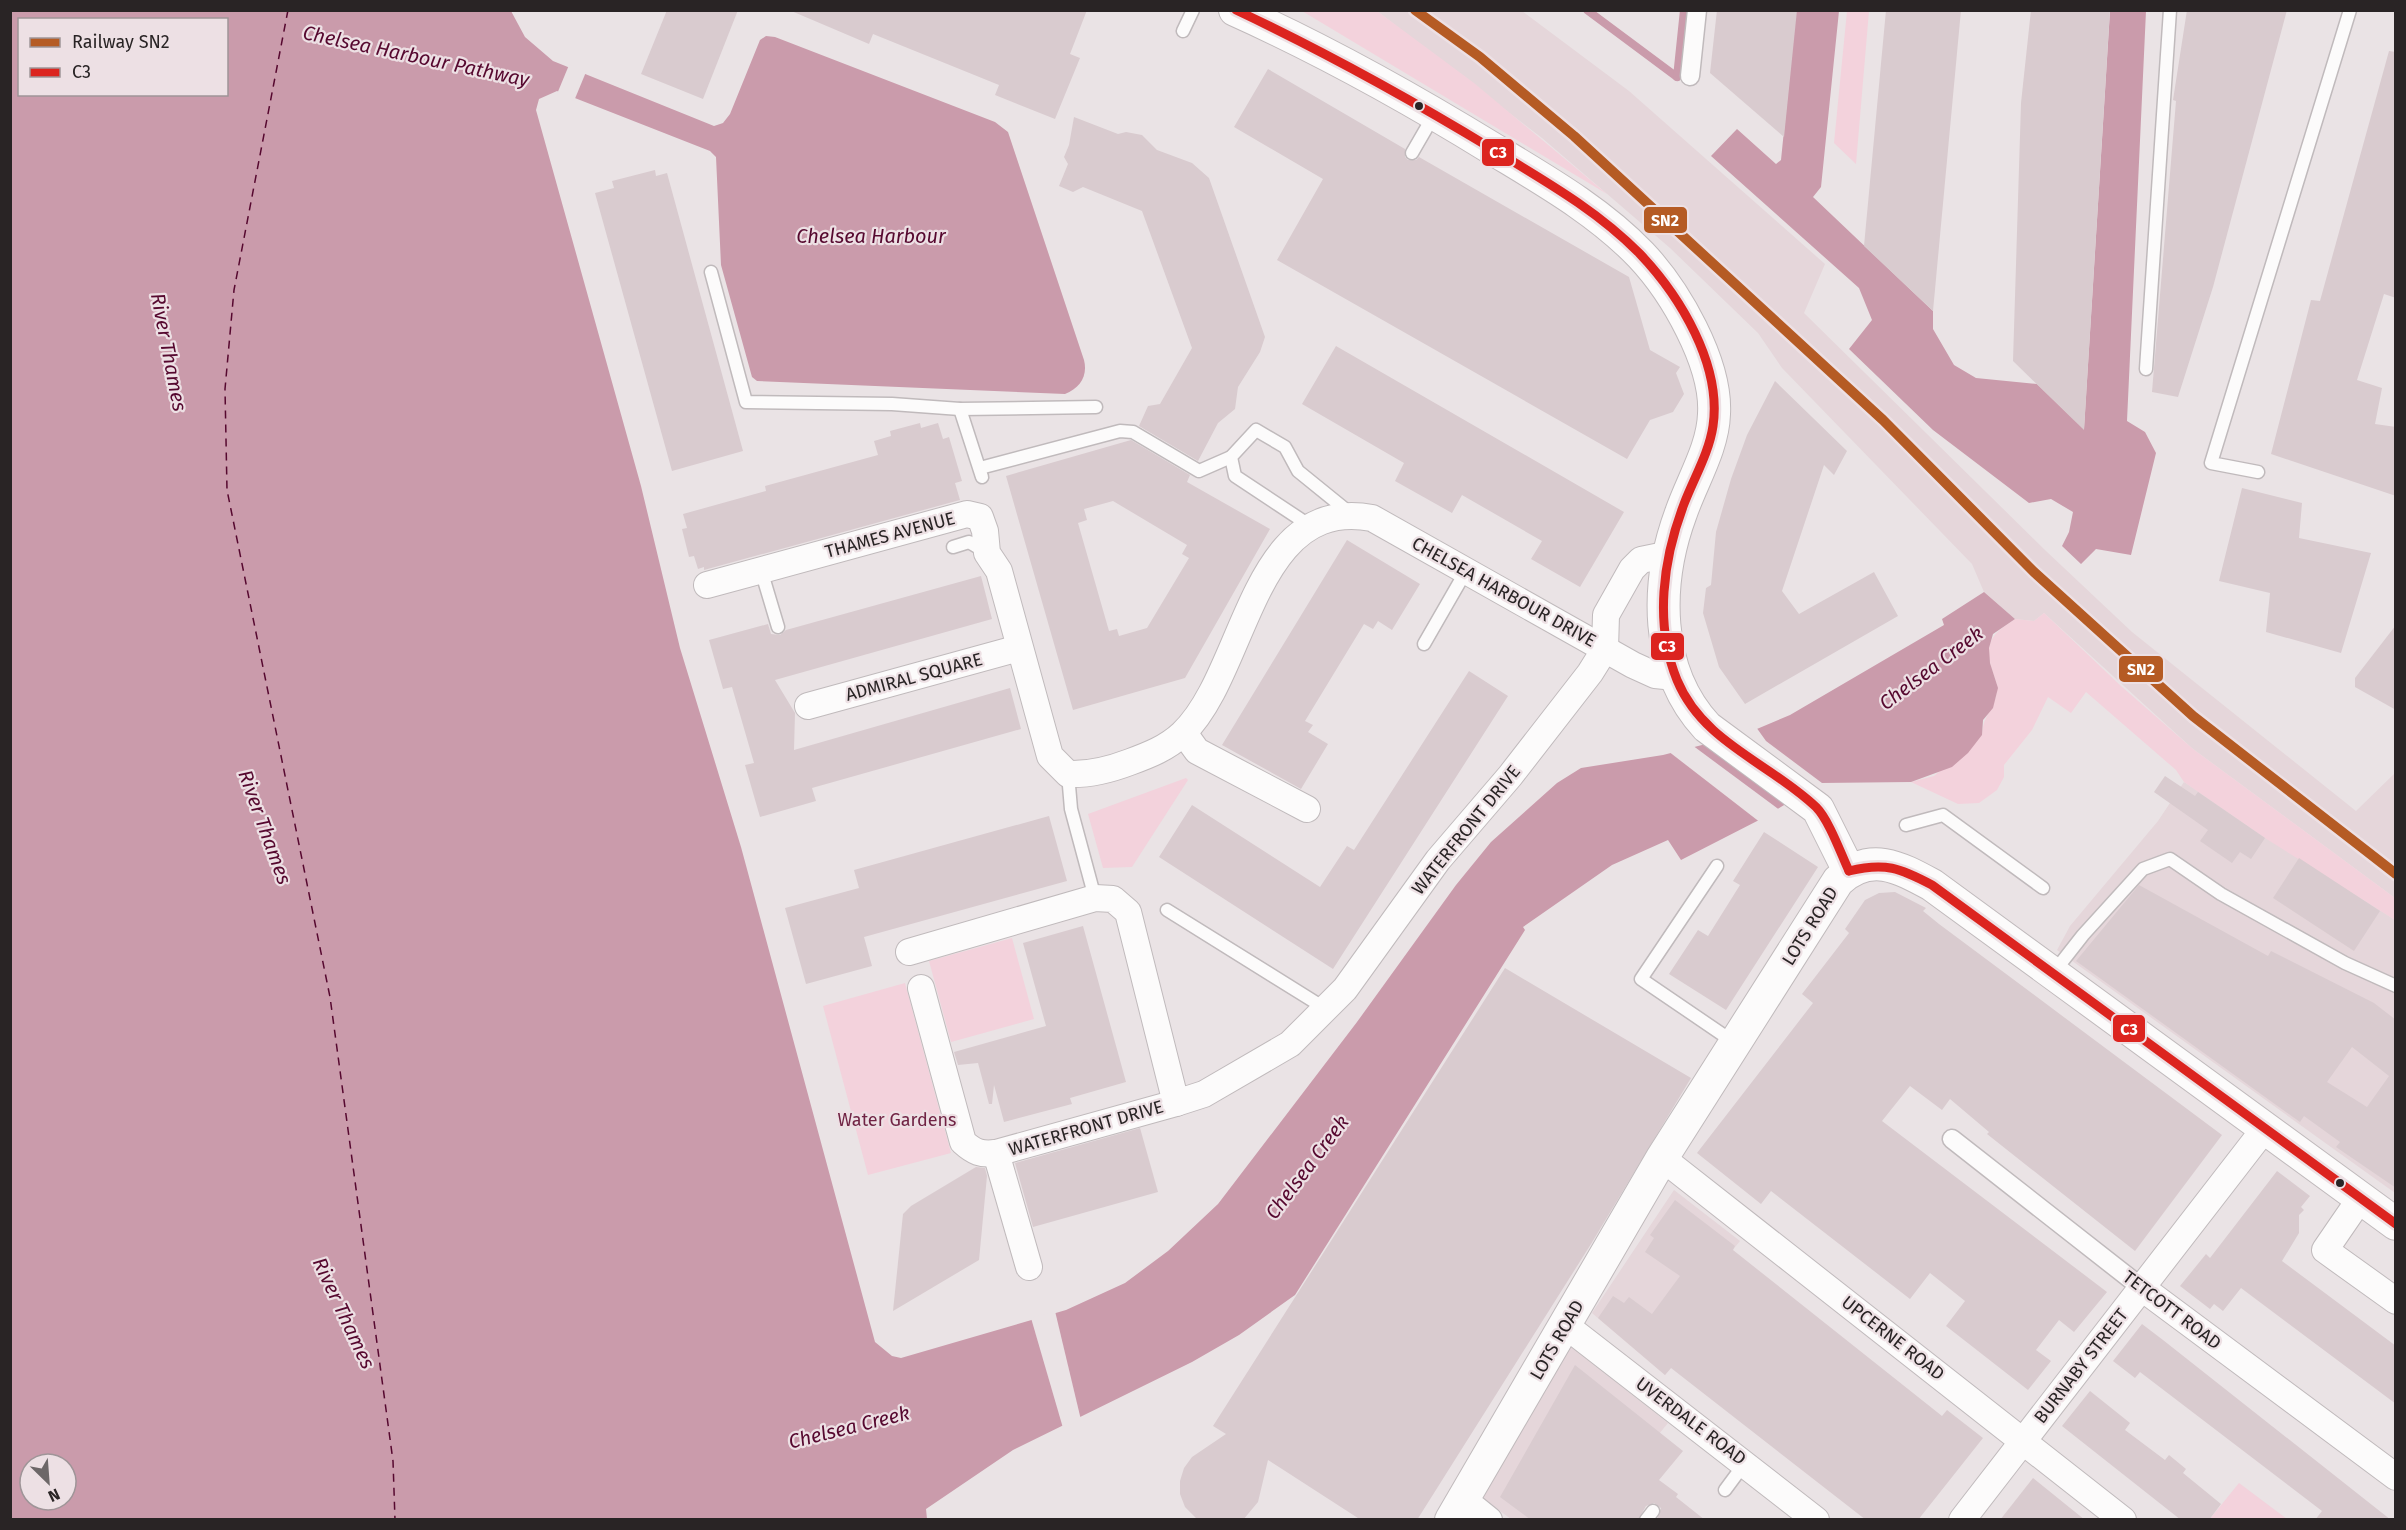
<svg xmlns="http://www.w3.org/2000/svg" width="2406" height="1530" font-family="'Fira Sans',sans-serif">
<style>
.built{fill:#e5d6da}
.green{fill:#f3d2dc}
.water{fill:#ca9bab;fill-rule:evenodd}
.pier{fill:#eae3e5}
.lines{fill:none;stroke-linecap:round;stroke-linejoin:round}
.stream{stroke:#ca9bab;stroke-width:8}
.ferry{stroke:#56082f;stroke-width:1.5;stroke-dasharray:8 6;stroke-linecap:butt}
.building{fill:#d9cbcf;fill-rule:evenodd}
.service-casing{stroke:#c0babc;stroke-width:15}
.pedestrian-casing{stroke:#c0babc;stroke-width:21}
.minor-casing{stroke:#c0babc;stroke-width:28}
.tertiary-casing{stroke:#c0babc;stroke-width:34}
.service{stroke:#fcfbfb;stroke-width:12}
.pedestrian{stroke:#fcfbfb;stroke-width:18}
.minor{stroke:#fcfbfb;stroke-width:26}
.tertiary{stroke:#fcfbfb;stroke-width:32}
.bus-1-casing{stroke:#ede0e4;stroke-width:14}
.bus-1{stroke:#dc241f;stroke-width:9}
.rail-1-casing{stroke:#ede0e4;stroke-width:15}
.rail-1{stroke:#b55b24;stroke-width:10}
.bus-dot{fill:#292425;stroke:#ede0e4;stroke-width:2}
.labels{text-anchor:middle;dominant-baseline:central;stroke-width:4.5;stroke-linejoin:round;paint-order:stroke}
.street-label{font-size:18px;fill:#292425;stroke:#ede0e4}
.park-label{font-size:18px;fill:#702344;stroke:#ede0e4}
.water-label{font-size:20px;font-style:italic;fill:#56082f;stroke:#ede0e4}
.line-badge{stroke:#ede0e4;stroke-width:2}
.badge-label{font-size:16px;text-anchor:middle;font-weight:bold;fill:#fff}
</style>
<rect width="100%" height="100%" fill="#eae3e5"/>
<g class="built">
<polygon points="1377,11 1522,11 1629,91 1825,264 1804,313 2046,551 2132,632 2356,811 2395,773 2395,898 2193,749 2044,613 2034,621 2015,619 1984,592 1972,564 1782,368 1758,333 1670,248 1542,138"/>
<polygon points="2184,782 2395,920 2395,1193 2057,950 2070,926 2158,821"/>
<polygon points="1674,1190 1740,1241 1690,1301 1711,1319 1665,1375 1592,1313"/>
<polygon points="1570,1346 1668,1423 1589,1519 1511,1519 1482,1498"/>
</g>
<g class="green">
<polygon points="1302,11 1377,11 1474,83 1607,194"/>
<polygon points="1847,11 1869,11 1856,164 1834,143"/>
<path d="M2044 613 2121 686 2193 749 2395 898V920L2265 838 2184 782 2176 770 2086 692 2071 713 2048 697 2032 730 2004 765V777L1997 790 1979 803 1958 804 1911 782 1934 776 1982 735C1983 715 1994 710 1997 691 1998 685 1995 679 1993 673 1983 644 1991 634 2015 619L2034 621Z"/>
<polygon points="1186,778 1188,780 1132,867 1103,868 1088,814"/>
<polygon points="1012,938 1034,1019 951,1042 929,961"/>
<polygon points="905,983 951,1153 868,1175 823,1006"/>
<polygon points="2239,1483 2287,1519 2209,1520"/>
</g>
<g class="water">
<path d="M10 11H511L525 37 553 61 714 126 723 123 730 114 760 40 766 36 775 37 995 122 1008 132 1084 360C1088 376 1080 388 1065 394L757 381 752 377 721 265 716 157 710 151 557 91 539 99 536 110 641 486 680 648 741 847 875 1342 892 1356 901 1358 1066 1310 1125 1283 1168 1251 1218 1204 1357 1022 1456 885 1491 842 1557 783 1581 768 1663 755 1745 734 1790 715 1944 625 1942 619 1984 592 2015 619 1993 634 1989 648 1990 663 1998 688 1993 708 1983 720 1982 735 1968 753 1952 767 1911 782 1820 783 1763 818 1681 860 1668 840 1612 865 1523 927 1525 930 1295 1295 1239 1335 1192 1362 1013 1450 926 1509 927 1519H11ZM20 20H226V94H20ZM30 1464H66V1500H30Z"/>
<polygon points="1796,11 1839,11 1821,187 1813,197 1933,311 1933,329 1954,365 1976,378 2037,384 2084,429 2110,11 2146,11 2127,421 2145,432 2156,453 2131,555 2096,549 2081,564 2062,546 2069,532 2073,512 2051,499 2029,503 1933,430 1849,349 1872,320 1859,288 1711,156 1737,129 1776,164 1781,160"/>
</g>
<g class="pier">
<polygon points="569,65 586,72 574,101 557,94"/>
<polygon points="1756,727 1766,741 1826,786 1821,786 1791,804 1701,742"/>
<polygon points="1692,745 1781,811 1761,823 1668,751"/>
<polygon points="1055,1311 1081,1420 1063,1428 1031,1318"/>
</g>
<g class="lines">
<g class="stream">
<polyline points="1587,10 1677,77"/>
<polyline points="1677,77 1684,10"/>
</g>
<polyline class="ferry" points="288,10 234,290 225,389 227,490 330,997 393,1461 395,1520"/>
</g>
<g class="building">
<polygon points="667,10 738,10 703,99 641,74"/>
<polygon points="789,10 1087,10 1070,54 1080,58 1055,119 995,95 999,85 873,34 869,44"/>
<polygon points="1717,10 1797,10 1784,137 1710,73"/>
<polygon points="1886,10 1961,10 1933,311 1864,246"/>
<polygon points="2031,10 2110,10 2084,430 2013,361 2021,103"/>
<polygon points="2187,10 2287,10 2213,287 2178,397 2152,392 2176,101 2173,100"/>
<polygon points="2389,51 2396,52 2396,298 2384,294 2357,380 2382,388 2375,424 2396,427 2396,496 2271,454 2311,300 2320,301"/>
<polygon points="1268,69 1405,149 1405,157 1408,160 1416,160 1419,157 1629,277 1650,350 1680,367 1676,373 1684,394 1673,412 1650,420 1627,459 1277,260 1323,179 1234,127"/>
<polygon points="1074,117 1118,134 1126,132 1142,135 1157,150 1192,163 1209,178 1265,337 1260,352 1238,387 1235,409 1218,423 1198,461 1139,426 1148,406 1160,404 1192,348 1142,211 1083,187 1073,192 1059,186 1068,164 1064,157 1069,145"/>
<polygon points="655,170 656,176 667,173 743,451 672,471 595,193 614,188 612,181"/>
<polygon points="1336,346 1624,512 1580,587 1531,559 1542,541 1462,495 1452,513 1395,481 1404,463 1302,404"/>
<polygon points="1775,381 1847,451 1834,475 1824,465 1782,591 1799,614 1874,572 1898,616 1745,704 1719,667 1703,613 1706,588 1711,585 1716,532 1731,479 1747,435"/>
<polygon points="920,423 921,428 938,423 943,439 949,437 962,481 955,483 960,500 704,570 704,567 698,569 694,556 689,557 682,529 687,528 683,514 766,491 765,486 878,455 874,441 891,436 890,431"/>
<path d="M1131 440 1190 475 1187 482 1270 529 1185 678 1073 710 1006 476ZM1113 501 1187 545 1182 554 1189 558 1147 628 1119 636 1117 629 1109 631 1078 523 1087 520 1084 509Z"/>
<polygon points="2242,488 2302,503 2299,538 2371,553 2341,653 2266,632 2270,593 2219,581"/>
<polygon points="1347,540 1420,584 1392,630 1378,621 1373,629 1364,624 1305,721 1313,725 1308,732 1328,744 1301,789 1222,745"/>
<polygon points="981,576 992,619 775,680 795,713 794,750 1010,688 1021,729 812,788 816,801 760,817 745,765 754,763 732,687 723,689 709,640 768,624 771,634 780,635 786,630"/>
<polygon points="2396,625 2396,710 2355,687 2355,678"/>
<polygon points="1469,671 1508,696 1333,969 1159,857 1192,805 1320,887 1347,846 1354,850"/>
<polygon points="2165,776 2195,796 2198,792 2265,838 2251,859 2240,852 2232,863 2200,841 2208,830 2154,792"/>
<polygon points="1049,816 1067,881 864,937 872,966 806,984 785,908 859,888 854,870"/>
<polygon points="1764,832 1818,867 1726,1010 1669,974 1698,930 1708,936 1740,885 1733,881"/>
<polygon points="2299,858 2380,911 2354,951 2273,898"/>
<path d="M2139 885 2268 956 2271 951 2374 1003 2396 1020V1188L2336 1147 2340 1142 2304 1116 2300 1122 2076 961ZM2352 1047 2389 1076 2367 1107 2327 1082Z"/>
<polygon points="1895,892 1926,908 1923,911 1939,924 2222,1135 2135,1251 1987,1134 1989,1132 1950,1099 1942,1110 1910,1086 1882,1121 2107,1292 2074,1332 2059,1320 2036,1350 2051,1361 2028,1390 1946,1326 1965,1301 1930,1273 1910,1299 1771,1191 1761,1204 1697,1153 1813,1003 1802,994 1849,933 1845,929 1865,900 1879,893"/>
<polygon points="1083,926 1126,1082 1070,1098 1072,1104 1004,1122 994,1085 992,1104 989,1104 978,1063 958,1065 954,1052 1046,1026 1023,943"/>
<polygon points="1505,968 1691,1078 1591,1244 1417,1520 1361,1520 1268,1460 1258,1502 1243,1520 1198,1520 1185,1507 1180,1494 1180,1481 1184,1468 1192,1457 1226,1434 1213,1426"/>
<polygon points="1140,1128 1158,1192 1033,1227 1015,1163"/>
<polygon points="976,1167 985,1168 987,1176 979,1260 893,1311 903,1214 911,1206"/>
<polygon points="2277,1171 2310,1196 2301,1207 2304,1210 2299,1215 2299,1233 2282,1261 2396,1346 2396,1404 2241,1288 2223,1311 2214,1304 2210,1309 2180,1286 2206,1254 2210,1258"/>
<polygon points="1675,1200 1735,1246 1733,1250 1942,1416 1947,1410 1983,1438 1918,1520 1866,1520 1671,1368 1665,1375 1598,1318 1613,1296 1624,1303 1629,1297 1652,1314 1680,1276 1645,1252 1654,1238 1650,1235"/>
<polygon points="2142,1324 2163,1340 2391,1520 2315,1520 2322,1511 2140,1372 2135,1378 2113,1361"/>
<polygon points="1575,1365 1683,1451 1659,1480 1678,1494 1676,1497 1705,1520 1657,1520 1661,1508 1654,1503 1646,1506 1638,1520 1531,1520 1500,1497"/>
<polygon points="2090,1391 2130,1423 2125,1430 2165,1460 2169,1455 2186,1469 2183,1473 2221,1504 2209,1520 2181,1520 2062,1426"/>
<polygon points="2033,1478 2085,1520 2000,1520"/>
</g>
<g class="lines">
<defs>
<g id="service">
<polyline points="1183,31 1193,10"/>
<polyline points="1412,153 1434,115"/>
<polyline points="711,272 746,402 892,404 960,409 1096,407"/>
<polyline points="2146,369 2170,10"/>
<polyline points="960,409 982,477"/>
<polyline points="980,468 1120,431 1133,432 1199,471 1231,457"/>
<polyline points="2258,472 2211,463 2350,10"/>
<polyline points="1312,527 1235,476 1231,457 1256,430 1285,447 1298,471 1351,514"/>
<polyline points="953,547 969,542 986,552"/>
<polyline points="761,570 778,627"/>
<polyline points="1424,644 1466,571"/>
<polyline points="1068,774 1071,809 1095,898"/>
<polyline points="1906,825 1943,815 2043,888"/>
<polyline points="1717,866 1641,979 1735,1043"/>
<polyline points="1167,910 1326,1009"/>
<polyline points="2054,972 2083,935 2143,869 2170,859 2221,894 2345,963 2396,986"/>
<polyline points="1725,1490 1745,1463"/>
<polyline points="1646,1520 1653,1511"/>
</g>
<g id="pedestrian">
<polyline points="1690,76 1697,10"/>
<polyline points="1952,1139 2142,1288"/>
</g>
<g id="minor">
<path d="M707 585 967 514 980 517 985 531 987 553 999 571 1050 756 1068 774C1090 775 1109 770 1130 762 1149 755 1167 748 1182 734 1247 673 1251 495 1372 518L1633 665 1655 675 1675 677"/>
<polyline points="808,706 1019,648"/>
<polyline points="1184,733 1197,751 1307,809"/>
<polyline points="909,952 1095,898 1113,899 1128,912 1176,1103 1204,1094 1290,1044 1345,989 1438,860 1510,776 1590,673 1605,649 1606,615 1632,569 1641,560 1670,554"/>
<path d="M921 988 963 1142C974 1152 981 1155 996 1153L1176 1103"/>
<polyline points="996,1153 1029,1267"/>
<polyline points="1662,1158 2123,1520"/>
<polyline points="2360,1199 2325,1250 2396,1301"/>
<polyline points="2142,1288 2396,1477"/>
<polyline points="1565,1325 1816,1520"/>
<polyline points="1463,1499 1489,1520"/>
<polyline points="1962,1520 2266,1127"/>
</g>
<g id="tertiary">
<path d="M1235 10C1324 50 1410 98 1493 149 1544 180 1599 211 1641 255 1675 291 1717 363 1714 414 1713 448 1692 481 1681 513 1655 583 1654 670 1707 727L1818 809 1849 871"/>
<path d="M1451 1520 1662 1158 1838 881C1870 851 1899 867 1932 885L2396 1224"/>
</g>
</defs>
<use href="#service" class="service-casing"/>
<use href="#pedestrian" class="pedestrian-casing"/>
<use href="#minor" class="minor-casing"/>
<use href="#tertiary" class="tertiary-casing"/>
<use href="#service" class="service"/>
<use href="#pedestrian" class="pedestrian"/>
<use href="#minor" class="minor"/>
<use href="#tertiary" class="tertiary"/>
<defs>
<g id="bus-1">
<path d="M1236 10C1325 52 1410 99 1494 150 1545 181 1598 211 1640 254 1680 296 1722 365 1713 426 1709 453 1694 478 1684 504 1663 559 1654 624 1677 680 1703 743 1770 763 1816 807 1829 820 1841 854 1849 871"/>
<path d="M1849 871C1885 862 1900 868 1932 885L2396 1224"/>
</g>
</defs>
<use href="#bus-1" class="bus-1-casing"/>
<use href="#bus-1" class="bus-1"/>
<defs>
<polyline id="rail-1" points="1415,10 1480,57 1574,136 1883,420 2034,572 2193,716 2396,874"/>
</defs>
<use href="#rail-1" class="rail-1-casing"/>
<use href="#rail-1" class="rail-1"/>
</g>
<g class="bus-dot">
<circle cx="1419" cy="106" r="5"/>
<circle cx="2340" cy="1183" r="5"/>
</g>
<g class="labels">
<g class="street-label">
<text transform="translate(890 535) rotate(-15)">THAMES AVENUE</text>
<text transform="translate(1504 592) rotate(29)">CHELSEA HARBOUR DRIVE</text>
<text transform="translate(914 677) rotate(-15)">ADMIRAL SQUARE</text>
<text transform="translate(1466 830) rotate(-51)">WATERFRONT DRIVE</text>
<text transform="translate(1810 926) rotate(-58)">LOTS ROAD</text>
<text transform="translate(1086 1128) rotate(-16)">WATERFRONT DRIVE</text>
<text transform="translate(2172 1310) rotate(37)">TETCOTT ROAD</text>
<text transform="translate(1893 1338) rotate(38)">UPCERNE ROAD</text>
<text transform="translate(1557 1340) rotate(-60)">LOTS ROAD</text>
<text transform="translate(2081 1366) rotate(-52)">BURNABY STREET</text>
<text transform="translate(1691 1421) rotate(37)">UVERDALE ROAD</text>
</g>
<g class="park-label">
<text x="897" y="1120">Water Gardens</text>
</g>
<g class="water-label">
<text transform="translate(416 56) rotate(12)">Chelsea Harbour Pathway</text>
<text x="871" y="236">Chelsea Harbour</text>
<text transform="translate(169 352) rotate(79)">River Thames</text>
<text transform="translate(1931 668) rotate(-37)">Chelsea Creek</text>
<text transform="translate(265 827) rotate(70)">River Thames</text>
<text transform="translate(1307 1167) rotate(-53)">Chelsea Creek</text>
<text transform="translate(344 1313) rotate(65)">River Thames</text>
<text transform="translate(849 1427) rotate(-14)">Chelsea Creek</text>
</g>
</g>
<g class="line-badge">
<rect x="1481" y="138" width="34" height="29" rx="6" fill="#dc241f"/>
<rect x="1643" y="206" width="45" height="28" rx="6" fill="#b55b24"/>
<rect x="1650" y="632" width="35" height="29" rx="6" fill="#dc241f"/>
<rect x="2118" y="655" width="46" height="28" rx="6" fill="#b55b24"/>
<rect x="2112" y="1014" width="34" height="29" rx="6" fill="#dc241f"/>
</g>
<g class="badge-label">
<text x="1498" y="158">C3</text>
<text x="1665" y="226">SN2</text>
<text x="1667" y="652">C3</text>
<text x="2141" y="675">SN2</text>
<text x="2129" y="1035">C3</text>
</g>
<rect width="2406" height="1530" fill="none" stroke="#292425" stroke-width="24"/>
<rect x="18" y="18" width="210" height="78" fill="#ede0e4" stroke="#9f9598" stroke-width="1.5"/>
<rect x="30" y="38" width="30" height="9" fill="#b55b24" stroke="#9f9598" stroke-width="1.5"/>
<text x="72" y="48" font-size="18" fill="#292425">Railway SN2</text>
<rect x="30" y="68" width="30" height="9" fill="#dc241f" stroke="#9f9598" stroke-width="1.5"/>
<text x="72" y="78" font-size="18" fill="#292425">C3</text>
<g transform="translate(48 1482) rotate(155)"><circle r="28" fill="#ede0e4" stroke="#9f9598" stroke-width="1.5"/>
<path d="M0-4.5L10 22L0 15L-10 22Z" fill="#6d6768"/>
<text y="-9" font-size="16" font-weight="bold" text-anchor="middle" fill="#292425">N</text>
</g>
</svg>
